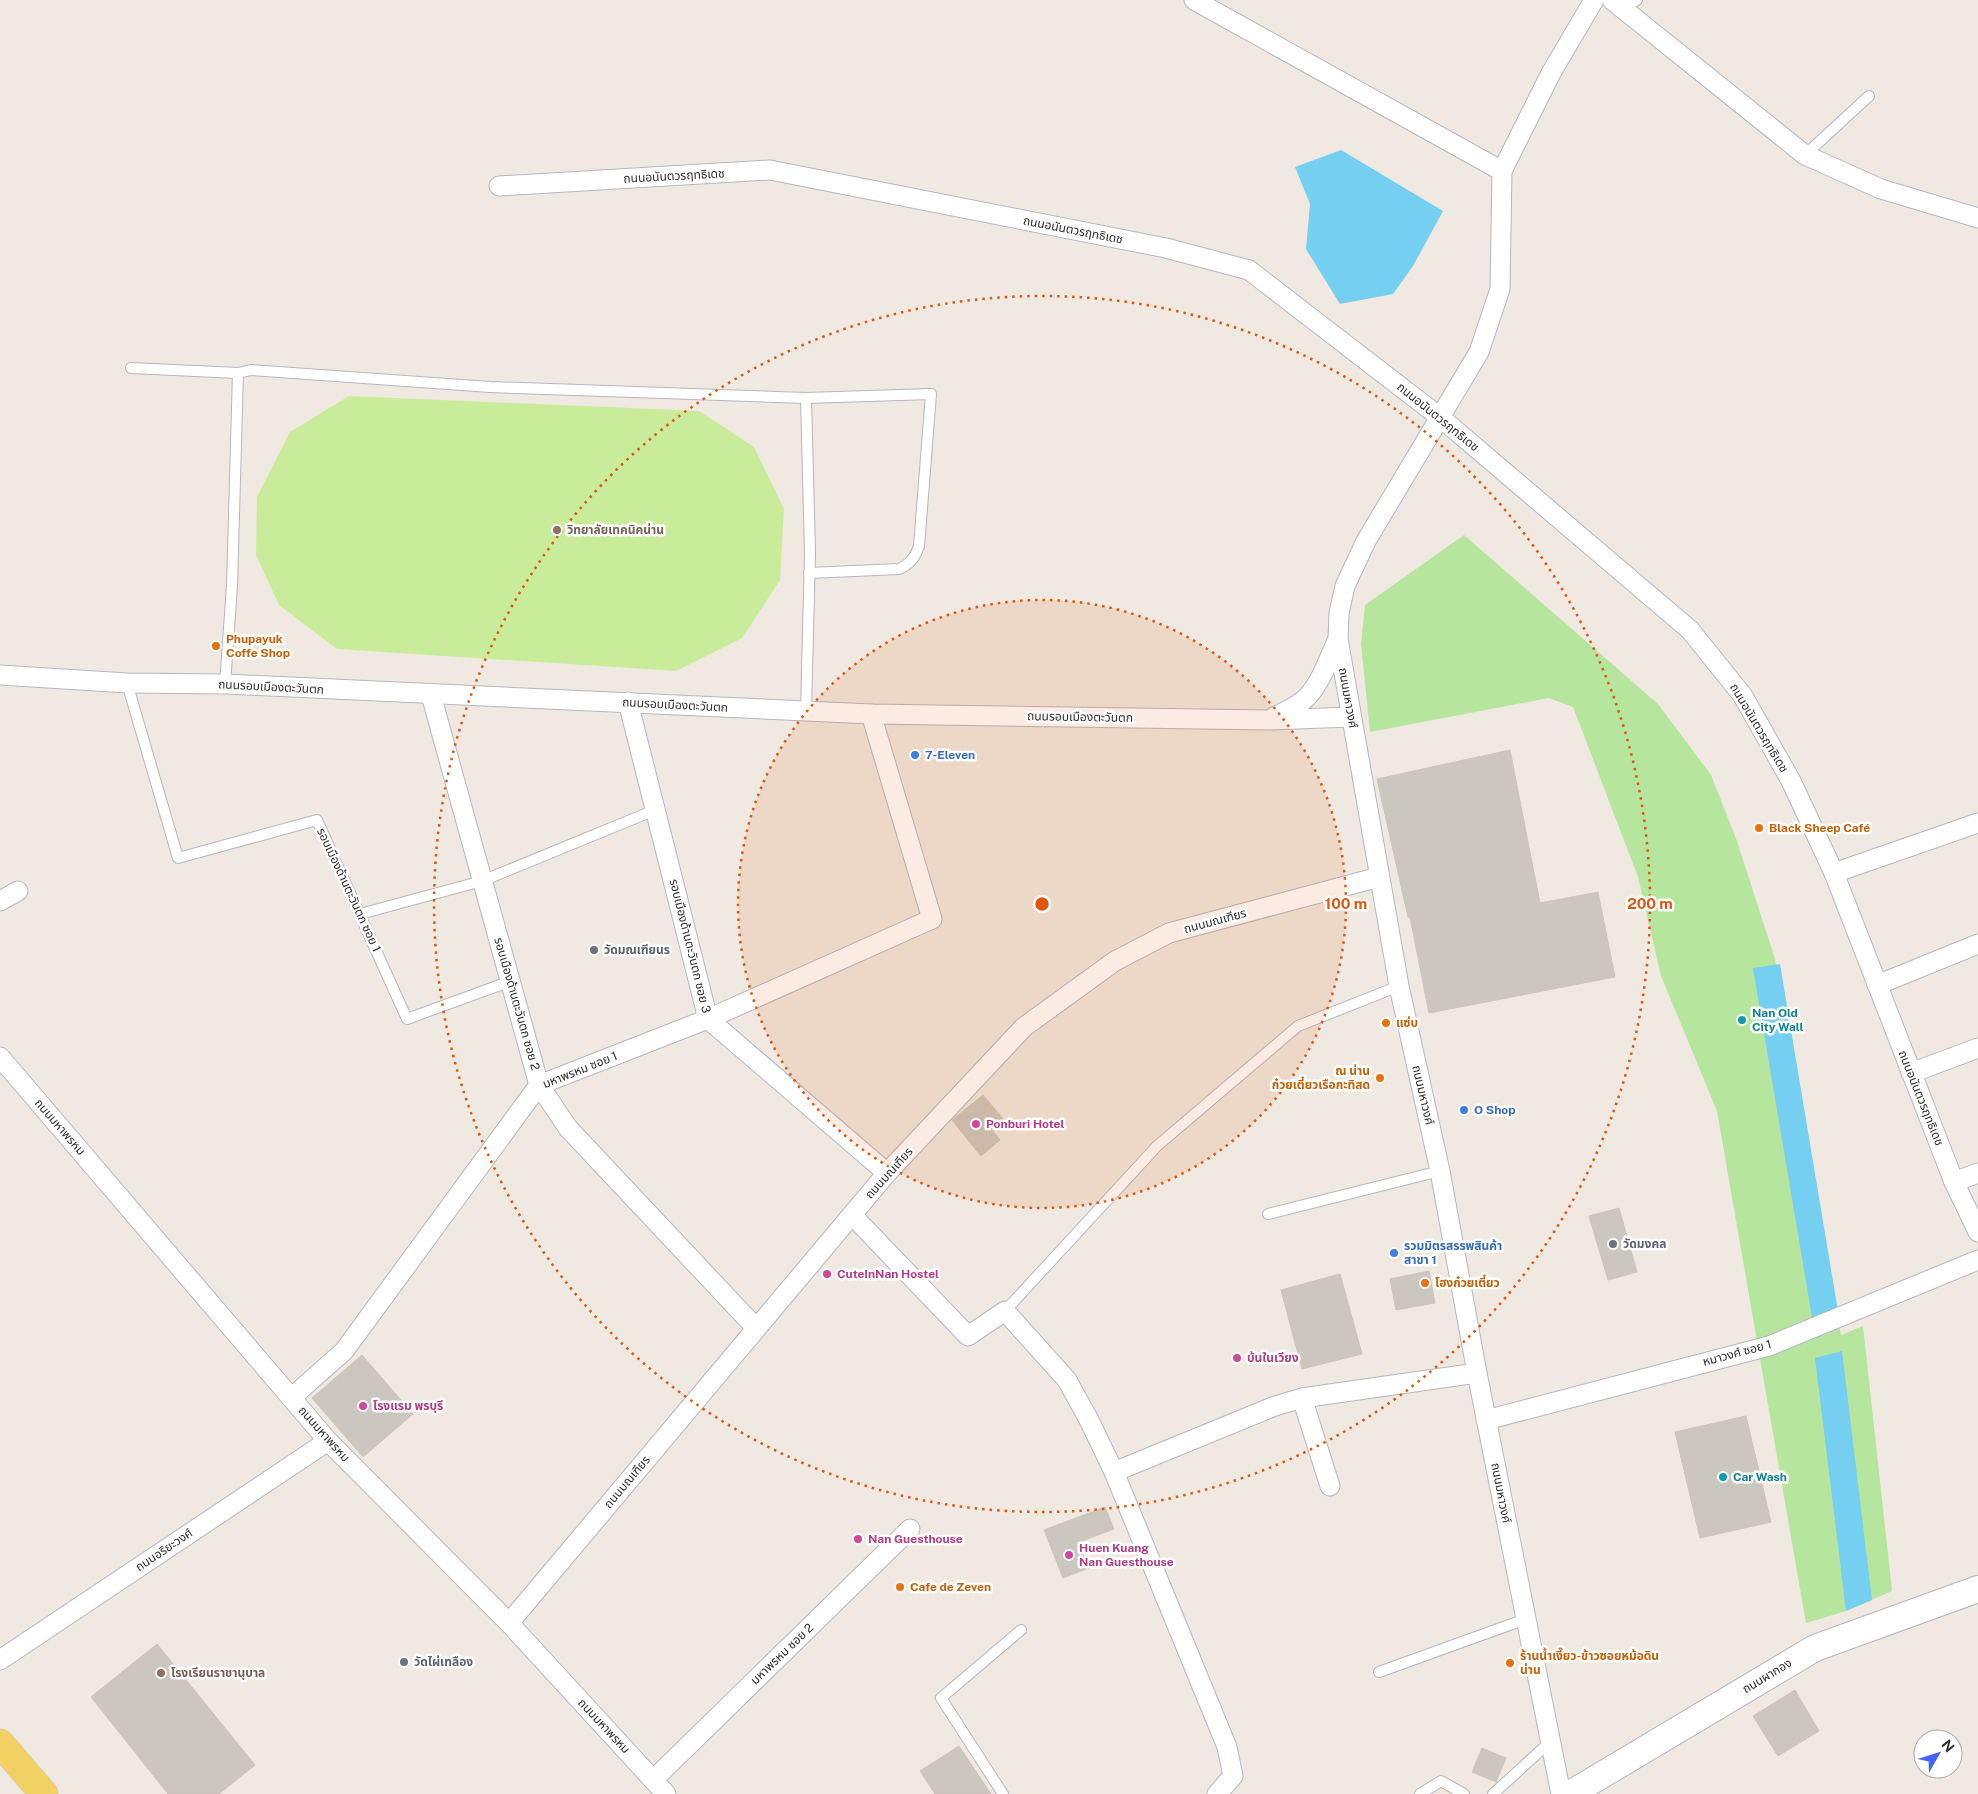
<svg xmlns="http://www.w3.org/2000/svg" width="1978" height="1794" font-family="'Public Sans','Noto Sans Thai',sans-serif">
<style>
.green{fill:#b6e59e}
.pitch{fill:#c9ec9a}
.water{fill:#75cff0}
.building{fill:#cbc7bf;stroke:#cbc5ba}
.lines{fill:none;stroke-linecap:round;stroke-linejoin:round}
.service-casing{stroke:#b4b7c1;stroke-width:12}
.minor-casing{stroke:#b4b7c1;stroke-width:21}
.secondary-casing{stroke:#b4b7c1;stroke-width:28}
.primary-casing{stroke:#c9c9c9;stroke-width:29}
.service{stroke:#fff;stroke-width:10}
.minor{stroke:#fff;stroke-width:19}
.secondary{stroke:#fff;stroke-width:26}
.primary{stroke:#f2d163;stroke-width:28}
.ring{fill:none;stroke:#df570e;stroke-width:2.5;stroke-dasharray:2.5 5}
.education-dot{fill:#8d6e63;stroke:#fff;stroke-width:2}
.food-dot{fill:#e8710a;stroke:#fff;stroke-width:2}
.shop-dot{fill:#3f7fe0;stroke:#fff;stroke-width:2}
.worship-dot{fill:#6b7280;stroke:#fff;stroke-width:2}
.culture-dot{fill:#0f9aa8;stroke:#fff;stroke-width:2}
.hotel-dot{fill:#d1479c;stroke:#fff;stroke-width:2}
.labels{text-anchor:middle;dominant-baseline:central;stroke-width:5;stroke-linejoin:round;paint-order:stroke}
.street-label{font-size:12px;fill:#2e2e2e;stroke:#fff}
.education-label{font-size:12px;font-weight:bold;fill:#785e54;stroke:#fff;text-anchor:start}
.food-label{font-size:12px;font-weight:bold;fill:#c56008;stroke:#fff;text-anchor:start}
.shop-label{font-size:12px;font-weight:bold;fill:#366cbe;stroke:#fff;text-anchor:start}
.worship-label{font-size:12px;font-weight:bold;fill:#5b616d;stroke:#fff;text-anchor:start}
.culture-label{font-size:12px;font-weight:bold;fill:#0d838f;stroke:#fff;text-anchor:start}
.hotel-label{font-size:12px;font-weight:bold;fill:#b23c85;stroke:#fff;text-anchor:start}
.centre{fill:#df570e;stroke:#fff;stroke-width:2.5}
.ring-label{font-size:15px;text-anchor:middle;font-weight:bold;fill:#df570e;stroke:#fff;stroke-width:5;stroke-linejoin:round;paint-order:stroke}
</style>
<rect width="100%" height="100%" fill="#efe9e1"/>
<polygon class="green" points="1464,535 1658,704 1711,775 1737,841 1775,959 1841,1335 1863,1326 1892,1591 1846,1611 1806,1623 1717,1111 1661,976 1638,877 1573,707 1549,698 1370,732 1361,644 1365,605"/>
<polygon class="pitch" points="349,396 699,411 754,447 784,509 780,580 742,638 676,671 337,649 279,605 256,555 257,497 290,432"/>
<g class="water">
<polygon points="1341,150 1443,211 1413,266 1393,294 1340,304 1306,249 1310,204 1295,167"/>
<polygon points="1780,964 1839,1317 1813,1323 1753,968"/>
<polygon points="1842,1351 1872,1600 1846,1611 1815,1358"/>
</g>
<g class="building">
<polygon points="1510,750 1540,903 1598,892 1615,977 1429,1013 1410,917 1408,917 1377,779"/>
<polygon points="983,1095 1003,1119 991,1129 1000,1140 981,1156 952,1120"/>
<polygon points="1619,1208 1637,1272 1608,1280 1589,1216"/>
<polygon points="1429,1271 1435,1303 1396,1310 1390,1279"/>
<polygon points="1340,1274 1362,1354 1302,1369 1281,1290"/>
<polygon points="362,1355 413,1414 363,1457 312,1398"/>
<polygon points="1746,1416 1771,1522 1700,1538 1675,1432"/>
<polygon points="1105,1507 1114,1529 1079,1542 1089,1568 1063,1578 1044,1530"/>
<polygon points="157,1644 255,1765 219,1794 168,1794 91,1697"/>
<polygon points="1795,1690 1819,1731 1778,1756 1753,1716"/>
<polygon points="959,1746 991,1794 935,1794 920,1771"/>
<polygon points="1482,1748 1506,1758 1496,1782 1472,1772"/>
</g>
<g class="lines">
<defs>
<g id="service">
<polyline points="1621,9 1637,0"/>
<polyline points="1805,155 1869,96"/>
<path d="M131 368 238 373 251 370 490 387 806 398 931 394 919 546C915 558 910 564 899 569L809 573"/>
<polyline points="127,683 178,858 317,820 407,1019 511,981"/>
<polyline points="225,684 232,586 238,373"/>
<polyline points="806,711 810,553 806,398"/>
<polyline points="360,914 482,881 655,810"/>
<polyline points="1268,1214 1440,1171"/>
<polyline points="1005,1311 1157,1146 1298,1026 1399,986"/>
<polyline points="1379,1672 1526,1619"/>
<polyline points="1003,1794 941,1698 1021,1630"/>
<polyline points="1420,1794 1441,1781 1464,1794"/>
<polyline points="1493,1794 1550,1742"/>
</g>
<g id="minor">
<polyline points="1194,0 1502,171"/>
<polyline points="1612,0 1805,155 1881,189 1978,218"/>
<polyline points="499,186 770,170 1166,248 1249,270 1441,418 1690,630 1743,696 1791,781 1834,873 1954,1182 1978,1232"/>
<polyline points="0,675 127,683 225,684 871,714 1268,720 1351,717"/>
<polyline points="431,695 539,1085 568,1128 756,1328"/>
<polyline points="628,702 708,1019 887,1173"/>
<path d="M1274 717C1286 711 1299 706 1308 696 1322 681 1329 657 1338 639"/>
<polyline points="1834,873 1978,823"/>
<polyline points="0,901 18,891"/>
<polyline points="1877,985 1978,944"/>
<polyline points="0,1057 328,1441 509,1623 666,1794"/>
<polyline points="1911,1073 1978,1048"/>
<polyline points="1954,1182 1978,1173"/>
<polyline points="852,1215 968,1336 1005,1311 1067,1380 1089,1420 1114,1472 1227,1747 1233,1776 1217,1794"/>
<polyline points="291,1398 344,1351 539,1085 708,1019 932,919 871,714"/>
<polyline points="1302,1398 1330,1486"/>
<polyline points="1486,1420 1769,1346 1978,1260"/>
<polyline points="1114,1472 1275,1406 1302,1398 1477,1373"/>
<polyline points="509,1623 887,1173 1024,1027 1115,961 1169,933 1379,877"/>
<polyline points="0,1660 328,1441"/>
<polyline points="653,1780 910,1529"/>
<polyline points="1561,1794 1477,1373 1440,1171 1399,986 1338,639 1339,613 1345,586 1366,541 1479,352 1500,289 1502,171 1551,73 1594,0"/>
</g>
<polyline id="secondary" points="1570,1794 1815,1648 1978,1589"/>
<polyline id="primary" points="0,1743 44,1794"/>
</defs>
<use href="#service" class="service-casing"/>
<use href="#minor" class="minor-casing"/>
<use href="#secondary" class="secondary-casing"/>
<use href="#primary" class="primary-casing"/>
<use href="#service" class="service"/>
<use href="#minor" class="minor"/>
<use href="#secondary" class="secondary"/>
<use href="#primary" class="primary"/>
</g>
<circle cx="1042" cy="904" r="304" fill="#df570e" fill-opacity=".12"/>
<g class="ring">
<circle cx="1042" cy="904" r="304"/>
<circle cx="1042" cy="904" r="608"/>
</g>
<g class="education-dot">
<circle cx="557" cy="530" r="5"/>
<circle cx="161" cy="1673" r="5"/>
</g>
<g class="food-dot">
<circle cx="216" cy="646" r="5"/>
<circle cx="1759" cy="828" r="5"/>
<circle cx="1386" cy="1023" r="5"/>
<circle cx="1380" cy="1078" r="5"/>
<circle cx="1425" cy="1283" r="5"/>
<circle cx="900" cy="1587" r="5"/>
<circle cx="1510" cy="1663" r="5"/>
</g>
<g class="shop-dot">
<circle cx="915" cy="755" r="5"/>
<circle cx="1464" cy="1110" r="5"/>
<circle cx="1394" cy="1253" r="5"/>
</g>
<g class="worship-dot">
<circle cx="594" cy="950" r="5"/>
<circle cx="1613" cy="1244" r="5"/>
<circle cx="404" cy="1662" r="5"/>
</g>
<g class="culture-dot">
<circle cx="1742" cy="1020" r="5"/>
<circle cx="1723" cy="1477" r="5"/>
</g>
<g class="hotel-dot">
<circle cx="976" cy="1124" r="5"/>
<circle cx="827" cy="1274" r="5"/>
<circle cx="1237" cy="1358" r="5"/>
<circle cx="363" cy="1406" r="5"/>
<circle cx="858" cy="1539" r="5"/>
<circle cx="1069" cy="1555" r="5"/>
</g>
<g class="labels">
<g class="street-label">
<text transform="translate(674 176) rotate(-3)">ถนนอนันตวรฤทธิเดช</text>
<text transform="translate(1073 230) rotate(11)">ถนนอนันตวรฤทธิเดช</text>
<text transform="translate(1438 417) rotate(39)">ถนนอนันตวรฤทธิเดช</text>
<text transform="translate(271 687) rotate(3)">ถนนรอบเมืองตะวันตก</text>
<text transform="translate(1348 698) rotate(80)">ถนนมหาวงศ์</text>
<text transform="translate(675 705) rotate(3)">ถนนรอบเมืองตะวันตก</text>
<text transform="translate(1080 717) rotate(1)">ถนนรอบเมืองตะวันตก</text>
<text transform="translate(1759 728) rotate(59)">ถนนอนันตวรฤทธิเดช</text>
<text transform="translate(349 890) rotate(65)">รอบเมืองด้านตะวันตก ซอย 1</text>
<text transform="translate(1215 921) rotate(-15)">ถนนมณเฑียร</text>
<text transform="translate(690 946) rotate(76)">รอบเมืองด้านตะวันตก ซอย 3</text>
<text transform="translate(517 1004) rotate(74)">รอบเมืองด้านตะวันตก ซอย 2</text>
<text transform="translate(580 1070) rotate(-22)">มหาพรหม ซอย 1</text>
<text transform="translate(1423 1095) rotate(77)">ถนนมหาวงศ์</text>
<text transform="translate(1921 1098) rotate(68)">ถนนอนันตวรฤทธิเดช</text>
<text transform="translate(60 1127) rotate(49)">ถนนมหาพรหม</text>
<text transform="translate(889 1173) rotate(-48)">ถนนมณเฑียร</text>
<text transform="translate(1737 1353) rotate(-15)">หมาวงศ์ ซอย 1</text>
<text transform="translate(324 1434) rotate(48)">ถนนมหาพรหม</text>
<text transform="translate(627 1482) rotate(-50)">ถนนมณเฑียร</text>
<text transform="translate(1501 1493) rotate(79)">ถนนมหาวงศ์</text>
<text transform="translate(164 1550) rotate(-34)">ถนนอริยะวงศ์</text>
<text transform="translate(782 1654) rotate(-44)">มหาพรหม ซอย 2</text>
<text transform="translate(1767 1676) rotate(-31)">ถนนผากอง</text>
<text transform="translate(604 1726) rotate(47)">ถนนมหาพรหม</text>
</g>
<g class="education-label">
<text x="567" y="530">วิทยาลัยเทคนิคน่าน</text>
<text x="171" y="1673">โรงเรียนราชานุบาล</text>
</g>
<g class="food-label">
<text x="226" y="639">Phupayuk<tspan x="226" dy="14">Coffe Shop</tspan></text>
<text x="1769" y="828">Black Sheep Café</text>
<text x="1396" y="1023">แซ่บ</text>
<text x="1370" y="1071" text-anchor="end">ณ น่าน<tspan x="1370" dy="14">ก๋วยเตี๋ยวเรือกะทิสด</tspan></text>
<text x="1435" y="1283">โฮงก๋วยเตี๋ยว</text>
<text x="910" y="1587">Cafe de Zeven</text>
<text x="1520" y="1656">ร้านน้ำเงี๊ยว-ข้าวซอยหม้อดิน<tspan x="1520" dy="14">น่าน</tspan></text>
</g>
<g class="shop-label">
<text x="925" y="755">7-Eleven</text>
<text x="1474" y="1110">O Shop</text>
<text x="1404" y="1246">รวมมิตรสรรพสินค้า<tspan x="1404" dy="14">สาขา 1</tspan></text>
</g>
<g class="worship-label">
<text x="604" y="950">วัดมณเฑียนร</text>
<text x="1623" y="1244">วัดมงคล</text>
<text x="414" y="1662">วัดไผ่เทลือง</text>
</g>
<g class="culture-label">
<text x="1752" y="1013">Nan Old<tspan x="1752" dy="14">City Wall</tspan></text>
<text x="1733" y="1477">Car Wash</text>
</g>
<g class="hotel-label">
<text x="986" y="1124">Ponburi Hotel</text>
<text x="837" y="1274">CuteInNan Hostel</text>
<text x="1247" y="1358">บ้นในเวียง</text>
<text x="373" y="1406">โรงแรม พรบุรี</text>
<text x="868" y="1539">Nan Guesthouse</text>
<text x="1079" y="1548">Huen Kuang<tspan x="1079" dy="14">Nan Guesthouse</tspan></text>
</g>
</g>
<circle cx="1042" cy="904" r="8" class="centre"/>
<g class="ring-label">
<text x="1346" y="909">100 m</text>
<text x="1650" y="909">200 m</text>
</g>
<g transform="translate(1938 1754) rotate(51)"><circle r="24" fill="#ffffff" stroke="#ababab"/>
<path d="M0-4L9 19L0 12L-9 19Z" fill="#4264fb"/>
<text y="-8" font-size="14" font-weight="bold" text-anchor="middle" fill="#2e2e2e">N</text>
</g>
</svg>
